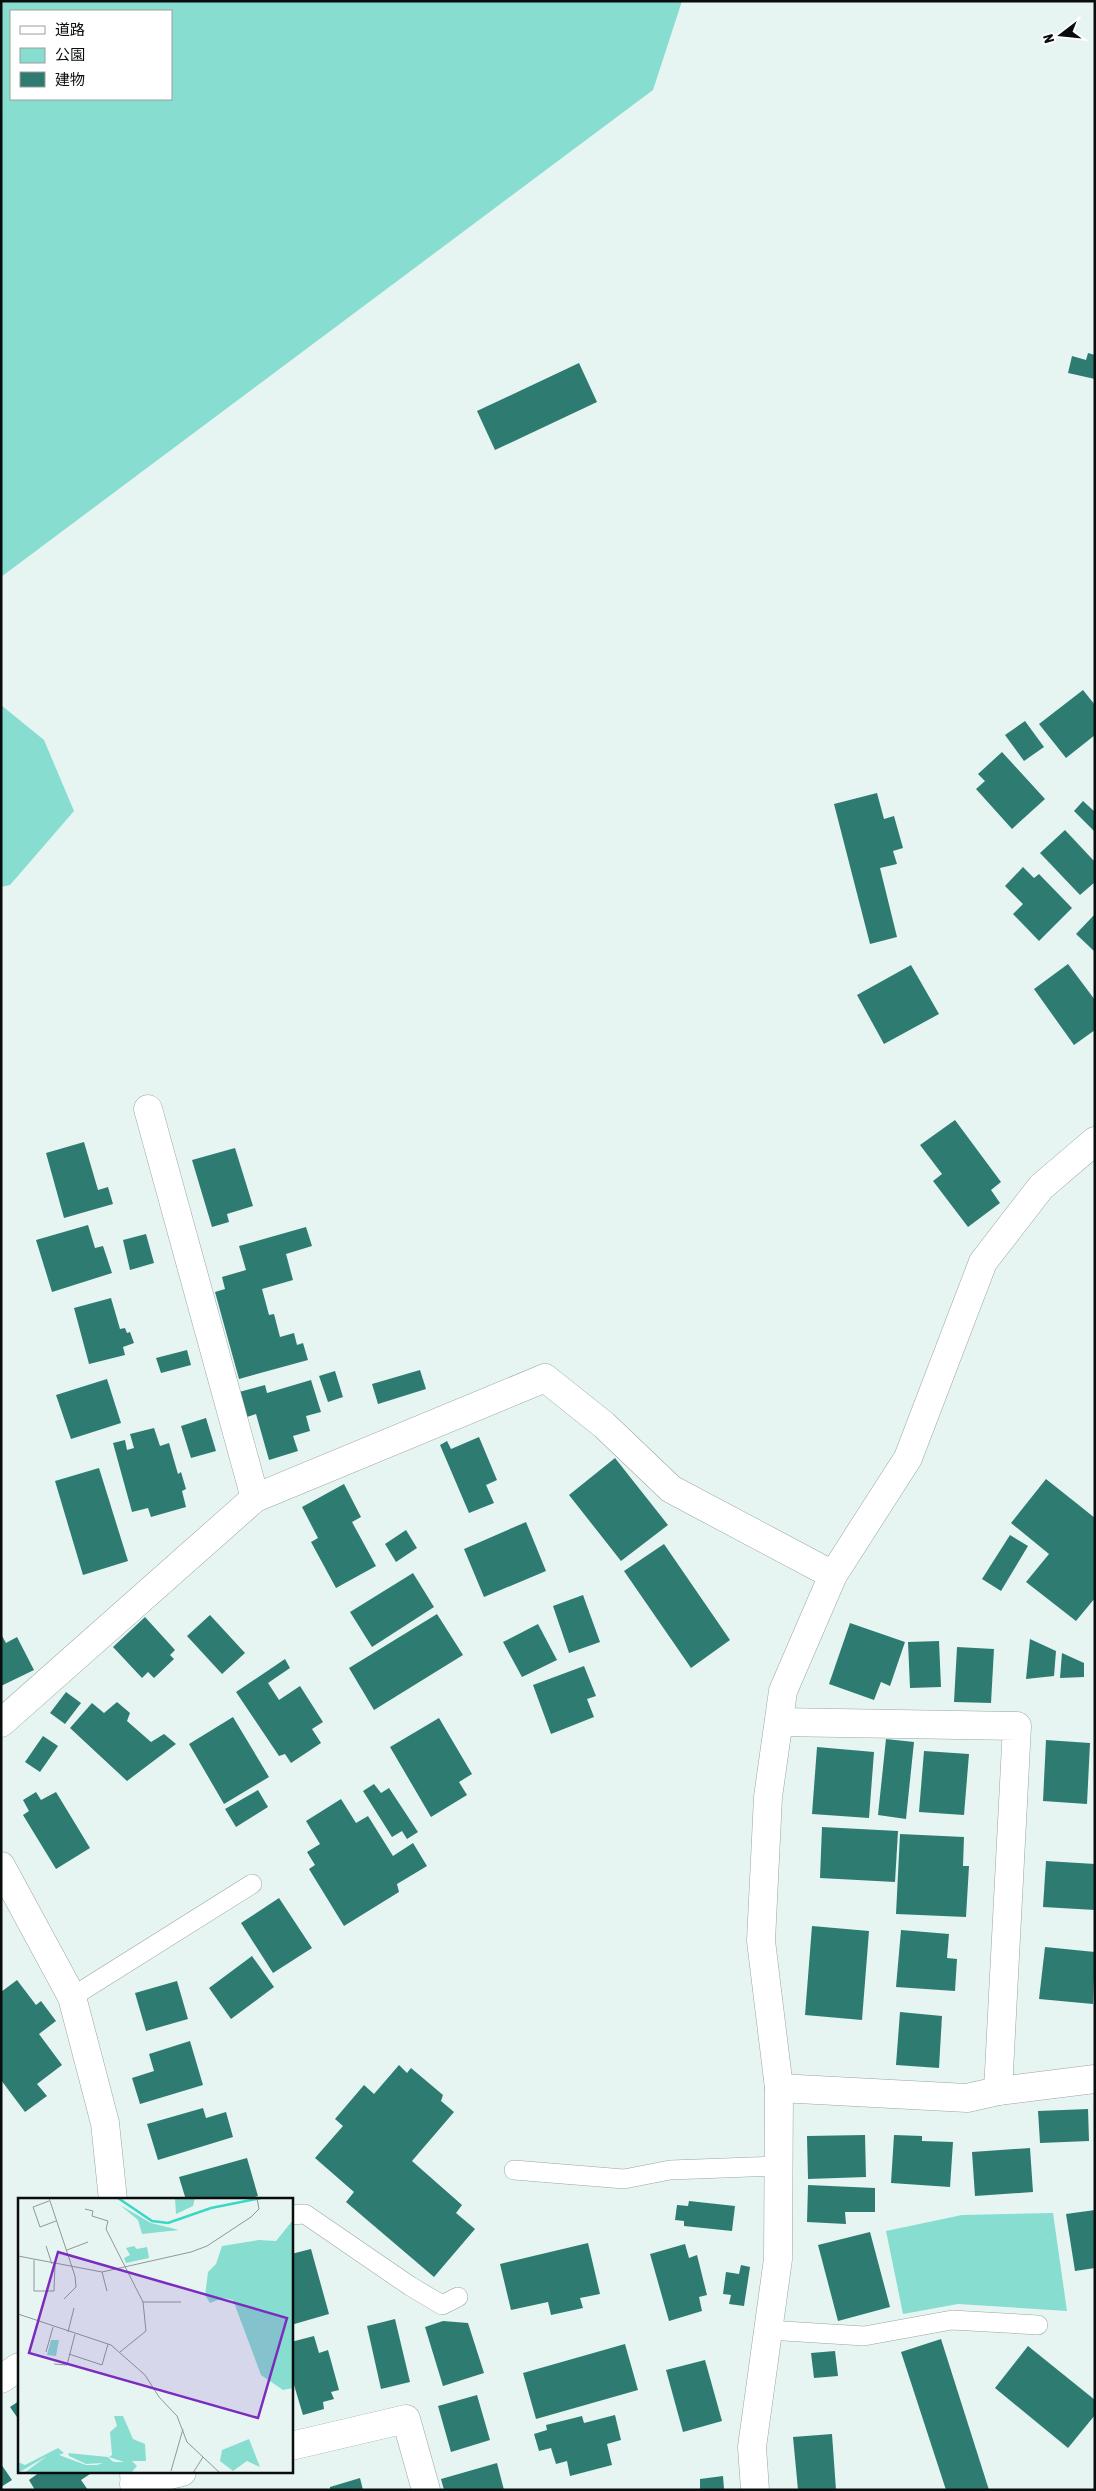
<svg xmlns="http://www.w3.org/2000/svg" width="1096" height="2491" font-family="'Asap Condensed','Noto Sans JP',sans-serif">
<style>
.green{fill:#87ddd0;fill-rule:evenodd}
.building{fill:#2e7c71}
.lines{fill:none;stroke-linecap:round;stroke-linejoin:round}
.lane-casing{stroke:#99a5a3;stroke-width:20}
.street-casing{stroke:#99a5a3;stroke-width:29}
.secondary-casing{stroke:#99a5a3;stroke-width:29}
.lane{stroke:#fff;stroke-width:19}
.street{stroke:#fff;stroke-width:28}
.secondary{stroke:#fff;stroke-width:28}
.inset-river{fill:none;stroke:#39d7c4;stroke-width:2.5}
.inset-road{fill:none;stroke:#8e9896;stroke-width:1}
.view{fill:#7b2cbf;fill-opacity:0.15;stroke:#7b2cbf;stroke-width:2.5}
.inset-edge{fill:none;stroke:#090d0d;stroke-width:2.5}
</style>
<rect width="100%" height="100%" fill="#e7f5f2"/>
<g class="green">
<path d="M1 1H682L653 90 1 577ZM11 11H171V99H11Z"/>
<polygon points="1,705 44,740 74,811 10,885 1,887"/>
<polygon points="1053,2213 1067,2311 958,2304 903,2314 886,2231 962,2215"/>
</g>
<g class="building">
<polygon points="1088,353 1095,355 1095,379 1068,373 1072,356 1086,360"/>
<polygon points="579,363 597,402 495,450 477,411"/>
<polygon points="1083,690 1095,705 1095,735 1066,758 1039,724"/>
<polygon points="1025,721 1044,747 1024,761 1005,735"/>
<polygon points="1002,752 1045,799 1012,829 976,789 985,781 978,774"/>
<polygon points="877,793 884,819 894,816 903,848 893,851 897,864 880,868 897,937 870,944 834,804"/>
<polygon points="1083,801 1095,812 1095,832 1074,811"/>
<polygon points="1065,830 1095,862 1095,882 1080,895 1040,853"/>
<polygon points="1023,867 1034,878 1039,874 1072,908 1039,941 1013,914 1023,904 1005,886"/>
<polygon points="1095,914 1095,952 1076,934"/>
<polygon points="1068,964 1095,1000 1095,1030 1074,1045 1034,989"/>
<polygon points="911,965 939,1014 884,1044 857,995"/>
<polygon points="955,1120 1001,1182 991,1190 1000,1203 968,1227 933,1181 942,1174 920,1145"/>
<polygon points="84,1142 98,1190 108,1187 113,1204 64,1218 46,1153"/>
<polygon points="235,1148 253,1206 227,1214 229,1222 212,1227 192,1160"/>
<polygon points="88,1225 95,1248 103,1246 112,1273 52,1292 36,1240"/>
<polygon points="306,1227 312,1246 286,1254 293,1280 262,1289 269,1315 274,1314 280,1337 294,1333 297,1345 303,1343 308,1360 239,1379 215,1292 225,1289 222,1277 246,1270 239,1246"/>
<polygon points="146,1234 154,1263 130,1270 123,1240"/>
<polygon points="111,1298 120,1329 125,1328 127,1333 130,1332 134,1343 123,1347 125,1355 89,1364 74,1308"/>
<polygon points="187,1350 191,1365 161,1373 156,1358"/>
<polygon points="420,1370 426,1389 378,1404 372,1384"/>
<polygon points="335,1371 343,1397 328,1402 319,1376"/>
<polygon points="107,1379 121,1423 71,1439 56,1395"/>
<polygon points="311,1380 321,1412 306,1416 310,1431 293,1436 298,1451 269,1460 256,1414 247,1417 239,1392 265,1385 267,1393"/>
<polygon points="206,1418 216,1451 191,1458 181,1426"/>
<polygon points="154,1428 160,1446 169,1443 178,1474 181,1472 186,1489 182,1491 186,1507 151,1517 148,1508 132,1512 113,1443 125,1440 127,1450 134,1448 130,1434"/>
<polygon points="479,1437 497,1480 486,1485 494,1503 469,1513 440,1445 447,1441 451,1449"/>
<polygon points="615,1458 668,1525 621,1561 569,1495"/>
<polygon points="99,1468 128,1561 83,1575 55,1481"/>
<polygon points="1046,1479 1095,1518 1095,1598 1076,1621 1026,1582 1049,1554 1011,1523"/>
<polygon points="344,1484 361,1517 352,1522 376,1566 336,1588 311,1542 318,1538 302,1507"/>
<polygon points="526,1522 546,1571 484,1597 464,1549"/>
<polygon points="406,1530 417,1548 396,1562 385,1544"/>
<polygon points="1010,1535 1028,1546 1001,1591 982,1579"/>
<polygon points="664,1544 730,1640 691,1668 624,1571"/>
<polygon points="413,1573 434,1607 372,1647 350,1612"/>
<polygon points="583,1595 600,1642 569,1653 553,1606"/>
<polygon points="437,1614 463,1655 374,1710 349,1668"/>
<polygon points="210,1615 245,1653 222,1674 187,1636"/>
<polygon points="145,1617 175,1650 170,1655 174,1659 154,1678 148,1672 142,1678 113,1647"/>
<polygon points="850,1623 905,1642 890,1686 881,1682 874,1700 829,1684"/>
<polygon points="538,1624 557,1660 522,1677 503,1642"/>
<polygon points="1,1634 6,1643 17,1637 34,1670 1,1686"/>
<polygon points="1030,1639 1056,1651 1054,1676 1026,1679"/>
<polygon points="939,1641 941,1687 910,1688 908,1642"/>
<polygon points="957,1647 994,1649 991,1703 954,1702"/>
<polygon points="1062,1653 1084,1663 1084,1677 1060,1678"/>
<polygon points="285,1659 290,1668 268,1683 279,1700 300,1686 323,1722 312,1729 321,1743 291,1763 285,1754 279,1756 236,1692"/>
<polygon points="584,1666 596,1696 587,1699 594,1717 551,1734 533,1685"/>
<polygon points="66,1692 81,1703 65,1724 50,1713"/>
<polygon points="117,1702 130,1713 127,1721 151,1742 164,1734 176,1744 127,1781 70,1728 92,1703 104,1713"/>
<polygon points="233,1717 269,1777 224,1804 189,1744"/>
<polygon points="439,1718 472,1774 459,1782 467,1795 431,1817 390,1747"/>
<polygon points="43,1736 58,1746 40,1772 25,1762"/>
<polygon points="886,1739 914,1742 906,1819 878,1815"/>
<polygon points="1046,1740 1090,1743 1087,1804 1043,1801"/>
<polygon points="817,1747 874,1752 869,1818 812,1814"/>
<polygon points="924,1751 969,1754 964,1815 919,1812"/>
<polygon points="374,1784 381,1793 389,1788 418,1832 407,1839 402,1831 392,1837 363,1791"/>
<polygon points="258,1790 268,1807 236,1827 225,1809"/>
<polygon points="36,1792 41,1800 56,1792 90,1848 56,1869 23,1815 29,1811 23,1800"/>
<polygon points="341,1799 356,1823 368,1816 393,1856 413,1843 427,1866 397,1884 399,1892 344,1926 309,1869 315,1865 307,1852 320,1844 306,1821"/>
<polygon points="822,1827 898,1831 895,1882 820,1878"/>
<polygon points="900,1834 964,1837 963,1866 969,1866 966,1917 896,1914"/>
<polygon points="1046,1861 1095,1864 1095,1910 1043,1907"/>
<polygon points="279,1898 312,1948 273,1973 241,1923"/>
<polygon points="812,1926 869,1931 862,2020 805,2015"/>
<polygon points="901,1930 949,1934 947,1958 957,1959 955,1991 896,1987"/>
<polygon points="1045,1947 1095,1952 1093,2004 1039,1999"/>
<polygon points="252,1956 274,1987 231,2019 209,1988"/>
<polygon points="17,1980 36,2005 41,2001 56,2021 39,2034 62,2065 37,2084 47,2096 25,2112 1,2080 1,1992"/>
<polygon points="177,1981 188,2019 146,2031 135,1993"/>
<polygon points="900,2012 942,2016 939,2068 896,2065"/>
<polygon points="190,2041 203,2085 140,2104 132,2078 154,2071 149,2054"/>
<polygon points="399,2065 407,2073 411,2068 443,2095 441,2101 454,2112 412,2161 462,2205 456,2213 475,2229 434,2277 346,2202 354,2192 315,2158 343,2126 335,2119 364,2085 374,2094"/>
<polygon points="203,2108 206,2118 226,2112 233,2137 158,2160 147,2124"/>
<polygon points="1088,2109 1089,2141 1040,2143 1038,2111"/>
<polygon points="865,2135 866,2177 808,2179 807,2136"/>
<polygon points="894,2135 922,2136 922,2141 953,2142 950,2187 891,2183"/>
<polygon points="1030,2148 1033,2192 975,2196 972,2152"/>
<polygon points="247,2158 258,2196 245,2200 186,2200 179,2177"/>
<polygon points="808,2185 875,2188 875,2212 845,2212 846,2224 807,2222"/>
<polygon points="689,2201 735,2206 732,2231 684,2226 684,2221 675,2220 677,2205 688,2206"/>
<polygon points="1095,2210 1095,2268 1075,2271 1066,2214"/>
<polygon points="870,2232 890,2307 838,2321 818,2245"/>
<polygon points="588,2243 600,2294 580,2298 583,2308 551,2315 548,2302 511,2310 500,2264"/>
<polygon points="685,2244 689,2258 697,2255 707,2295 699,2297 702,2311 669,2321 650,2254"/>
<polygon points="311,2249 329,2314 291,2325 291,2254"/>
<polygon points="741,2265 750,2267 744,2306 729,2304 731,2295 723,2294 726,2272 739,2274"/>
<polygon points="395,2319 410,2382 381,2389 367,2326"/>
<polygon points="443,2321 468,2323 484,2373 443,2386 425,2327"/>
<polygon points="314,2336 319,2353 328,2350 339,2390 331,2392 334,2399 323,2402 324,2409 303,2415 291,2375 291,2342"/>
<polygon points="941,2339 989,2490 946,2490 901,2352"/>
<polygon points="625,2344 638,2390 536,2419 523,2373"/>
<polygon points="1028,2346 1095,2400 1095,2415 1068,2448 995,2388"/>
<polygon points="835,2351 838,2376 814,2378 811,2353"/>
<polygon points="705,2360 722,2421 683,2432 666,2370"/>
<polygon points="477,2395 490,2440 451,2452 438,2406"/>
<polygon points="19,2401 19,2420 10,2407"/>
<polygon points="615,2415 621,2440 607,2444 612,2465 570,2476 567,2461 556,2464 551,2448 539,2451 534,2434 547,2430 546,2425 582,2416 584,2423"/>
<polygon points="832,2434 836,2490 798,2490 793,2437"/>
<polygon points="497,2463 504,2490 444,2490 441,2479"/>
<polygon points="1,2464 12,2480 1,2487"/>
<polygon points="40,2472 93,2472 81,2480 88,2490 35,2490 29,2480"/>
<polygon points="723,2476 724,2489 700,2490 700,2479"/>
<polygon points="360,2478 363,2490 330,2490 330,2487"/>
</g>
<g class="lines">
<defs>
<g id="lane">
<polyline points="72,1997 252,1884"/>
<polyline points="514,2170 624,2179 670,2170 778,2166"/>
<polyline points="291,2215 305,2214 410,2286 442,2305 458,2297"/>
<polyline points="768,2330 864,2336 952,2320 1038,2325"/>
</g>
<g id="street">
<polyline points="148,1109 255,1498"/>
<polyline points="779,1722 1017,1726 998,2091"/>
<polyline points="1,1723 255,1498 545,1378 604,1425 671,1489 833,1575"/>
<polyline points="779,2088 967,2098 998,2091 1095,2079"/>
<polyline points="1,2379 19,2367"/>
<polyline points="291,2446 406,2419 426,2490"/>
<polyline points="134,2484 182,2472"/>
<polyline points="755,2490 752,2447 778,2259 779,2088 761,1941 768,1797 783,1691 833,1575 908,1458 983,1262 1041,1187 1095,1141"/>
</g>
<g id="secondary">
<polyline points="1,1866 72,1997 105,2123 113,2200"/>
<polyline points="134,2472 135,2490"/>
</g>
</defs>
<use href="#lane" class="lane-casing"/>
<use href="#street" class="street-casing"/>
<use href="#secondary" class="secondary-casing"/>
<use href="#lane" class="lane"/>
<use href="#street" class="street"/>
<use href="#secondary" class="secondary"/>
</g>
<g transform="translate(18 2198)">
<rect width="275" height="275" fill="#e7f5f2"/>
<path d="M157 0H177L175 8 158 16ZM102 7 133 25 161 32 124 36 120 22ZM275 22V190L265 192 243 177 215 102 205 100 192 105 187 97 188 90 190 74 198 66 204 48 241 42 258 43ZM116 48 119 51 129 49 131 60 108 65 106 60 112 57 108 50ZM33 142H41L38 158 29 157ZM96 218H105L115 241 127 246 128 263H114L119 268 113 275H6L29 258 0 275V264L7 267 40 250 46 255 41 257 68 267H79L85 265 68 266 51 258 50 255 90 259 94 263 97 264H106L91 259 94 257 92 234 99 228ZM231 241 242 269 229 263 215 273 202 263 204 252Z" fill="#87ddd0"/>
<path class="inset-river" d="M100 0 134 23 150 25 193 10 243 0"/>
<path class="inset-road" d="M31 0 57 78 58 89 46 101M31 3 15 9 22 29 38 23M67 11 75 13 74 18 90 23 88 31 125 104 128 133 102 154M28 48 34 66M49 52 70 44M0 58 84 74 173 54 189 48 233 19 241 11 239 0M16 62V93H36L37 67M84 74 89 93M125 104H163M0 116 93 147 127 177 141 199 159 218 169 244 202 275M50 134 56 110M28 154 35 129M51 156 84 167 90 146M36 166 49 167 57 136M153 273 165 231M175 275 185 259"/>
<path class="view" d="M40 54 269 120 240 220 11 155Z"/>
<rect width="275" height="275" class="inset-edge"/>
</g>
<rect width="1096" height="2491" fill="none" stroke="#090d0d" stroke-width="5"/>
<rect x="10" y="10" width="162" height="90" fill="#ffffff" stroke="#9d9e9e"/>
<rect x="20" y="26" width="25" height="8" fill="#ffffff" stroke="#9d9e9e"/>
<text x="55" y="35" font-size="15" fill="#090d0d">道路</text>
<rect x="20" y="48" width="25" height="15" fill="#87ddd0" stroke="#9d9e9e"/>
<text x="55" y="60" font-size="15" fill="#090d0d">公園</text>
<rect x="20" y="72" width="25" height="15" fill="#2e7c71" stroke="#9d9e9e"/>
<text x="55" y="85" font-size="15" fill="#090d0d">建物</text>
<g transform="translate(1061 35) rotate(254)" stroke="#ffffff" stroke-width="4" paint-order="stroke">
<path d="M0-4L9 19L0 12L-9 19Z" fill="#090d0d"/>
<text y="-8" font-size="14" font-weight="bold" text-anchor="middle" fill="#090d0d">N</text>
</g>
</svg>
